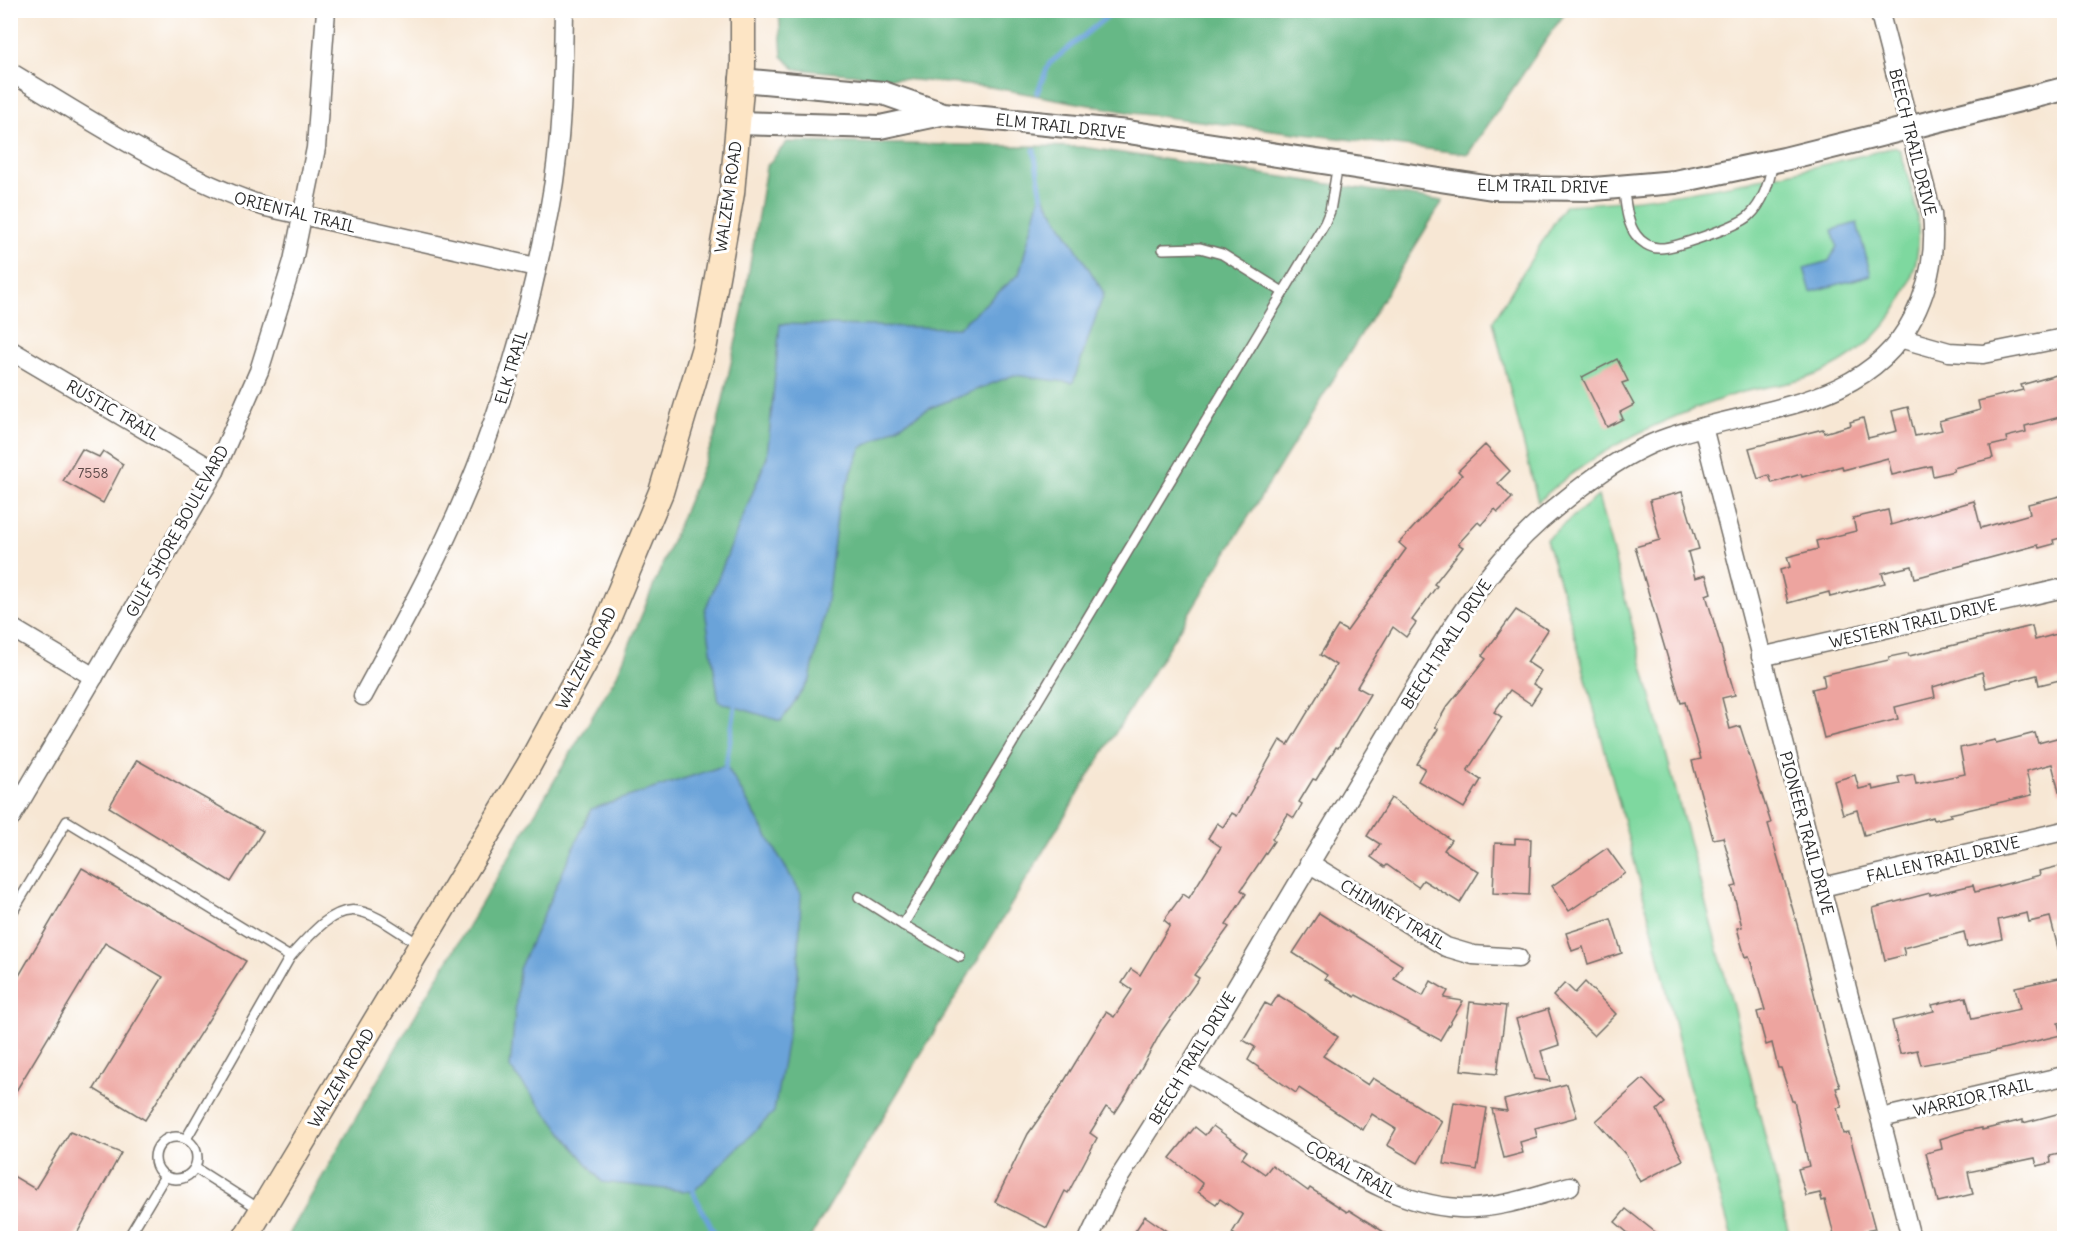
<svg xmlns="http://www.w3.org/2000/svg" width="2075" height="1249" font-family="Delius,sans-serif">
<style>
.green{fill:#7ed89f;stroke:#548265;stroke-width:1.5}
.forest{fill:#66b886;stroke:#487258;stroke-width:1.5}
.water{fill:#6aa3d9;stroke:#4a6782;stroke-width:1.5}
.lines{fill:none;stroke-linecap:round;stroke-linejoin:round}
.stream{stroke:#6aa3d9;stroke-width:5}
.building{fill:#eda49f}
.service-casing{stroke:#726d66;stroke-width:12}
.minor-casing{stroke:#726d66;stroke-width:21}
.tertiary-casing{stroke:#726d66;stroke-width:26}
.secondary-casing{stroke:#726d66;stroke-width:27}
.service{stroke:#fff;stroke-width:9}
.minor{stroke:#fff;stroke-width:18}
.tertiary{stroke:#fff;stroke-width:22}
.secondary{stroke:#fde5c5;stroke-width:24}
.labels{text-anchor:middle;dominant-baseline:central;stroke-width:6;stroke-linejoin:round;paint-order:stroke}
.number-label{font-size:14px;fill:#5c4948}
.street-label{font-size:16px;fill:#2b2b2b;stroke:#fff}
</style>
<rect width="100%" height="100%" fill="#fff"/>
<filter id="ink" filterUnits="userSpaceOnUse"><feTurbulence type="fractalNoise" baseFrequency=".0167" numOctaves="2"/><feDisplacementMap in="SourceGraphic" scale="12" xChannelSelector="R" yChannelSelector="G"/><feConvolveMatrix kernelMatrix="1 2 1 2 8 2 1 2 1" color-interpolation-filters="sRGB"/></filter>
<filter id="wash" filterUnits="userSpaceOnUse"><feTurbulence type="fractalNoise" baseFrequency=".008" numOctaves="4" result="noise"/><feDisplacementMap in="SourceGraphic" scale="24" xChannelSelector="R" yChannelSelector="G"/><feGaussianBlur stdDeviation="1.35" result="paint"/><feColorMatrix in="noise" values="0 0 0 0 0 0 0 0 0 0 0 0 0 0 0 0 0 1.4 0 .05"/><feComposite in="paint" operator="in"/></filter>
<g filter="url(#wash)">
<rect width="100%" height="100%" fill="#f7e7d4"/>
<g class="green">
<path d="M1895 147 1900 150C1906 171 1914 194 1917 216 1928 289 1875 356 1807 378 1784 386 1759 387 1736 394 1664 418 1594 449 1538 502L1493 321 1565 205C1677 200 1786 175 1895 147Z"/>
<polygon points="1598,496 1737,1022 1790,1238 1732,1238 1689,1085 1653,932 1566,603 1546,539"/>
</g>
<g class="forest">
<polygon points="779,11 779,10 1566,11 1468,154 1133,113 990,87 795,69 782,56"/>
<polygon points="787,142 1082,147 1443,201 1076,797 810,1238 287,1238 407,1029 617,675 715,436 742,313 766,167"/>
</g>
<g class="water">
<polygon points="1041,192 1104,293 1073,383 1014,375 930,408 861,448 838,508 827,601 810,680 781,721 719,702 705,610 767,457 780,324 958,328 1019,274"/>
<polygon points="1857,223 1871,275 1811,292 1804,268 1829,261 1837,246 1832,230"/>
<polygon points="726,765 801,894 798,976 774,1112 693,1192 602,1182 510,1068 519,969 591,809"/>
</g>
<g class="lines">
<g class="stream">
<polyline points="1037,93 1049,64 1115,10"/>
<polyline points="1034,150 1042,198"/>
<polyline points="725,772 736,701"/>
<polyline points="694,1185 693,1192 717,1238"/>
</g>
</g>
<g id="blocks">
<g class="building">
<polygon points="1617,359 1628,381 1622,383 1634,405 1620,412 1623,419 1607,427 1582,377"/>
<polygon points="2060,374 2064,391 2064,416 2025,426 2026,432 2006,437 2007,442 1990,446 1993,458 1953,468 1954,471 1933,476 1931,466 1892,475 1888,458 1843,470 1842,466 1802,477 1801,474 1772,483 1769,475 1758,479 1749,448 1823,429 1824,433 1851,425 1850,422 1863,418 1868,438 1897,431 1892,411 1908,407 1915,436 1942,430 1939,421 1980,410 1978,401 2023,390 2021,385"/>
<polygon points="1485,445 1510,471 1498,483 1512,498 1498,512 1495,509 1481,525 1478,522 1458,544 1463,547 1434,584 1437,586 1412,620 1416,623 1406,637 1393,627 1357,687 1370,694 1338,748 1336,747 1316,780 1313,779 1299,802 1302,804 1294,818 1288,814 1272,839 1274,841 1241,890 1246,894 1226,925 1229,927 1194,975 1199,978 1161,1032 1127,1094 1115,1113 1106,1107 1090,1133 1097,1138 1068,1193 1065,1191 1047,1228 995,1202 1028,1134 1057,1093 1106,1012 1114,1017 1132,990 1122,983 1131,969 1140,975 1170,925 1164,920 1183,894 1189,898 1221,847 1208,838 1217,823 1223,827 1232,813 1237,816 1280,740 1288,745 1336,665 1320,655 1338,626 1347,631 1406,549 1399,543 1462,475 1458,471"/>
<polygon points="82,449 99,457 103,451 123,464 103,503 63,481"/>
<polygon points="1682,492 1699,549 1688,552 1695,578 1706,575 1711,593 1706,595 1735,695 1722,698 1730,729 1740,726 1771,823 1768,824 1799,931 1828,1051 1840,1087 1836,1088 1842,1107 1837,1108 1843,1134 1849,1133 1875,1229 1865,1231 1867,1239 1835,1239 1825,1200 1822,1201 1820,1193 1806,1196 1798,1169 1809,1166 1794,1101 1792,1101 1781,1068 1778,1068 1772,1043 1766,1045 1757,1012 1765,1010 1749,956 1745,957 1737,928 1742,927 1732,887 1737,886 1723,837 1713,839 1692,761 1701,759 1685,702 1681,703 1635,547 1660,540 1650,500"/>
<polygon points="2060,496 2064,514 2064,537 2053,540 2054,544 2039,548 2038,545 1915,578 1912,566 1882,573 1885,583 1830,597 1829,592 1788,603 1780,570 1790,567 1787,557 1818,549 1816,541 1856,531 1853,518 1888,510 1891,525 1974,501 1981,528 2030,514 2028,504"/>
<polygon points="1516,610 1548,630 1527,662 1541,671 1533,684 1541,689 1531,704 1510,690 1494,712 1502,717 1467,771 1481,780 1464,808 1418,781 1425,768 1417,764 1438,729 1435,727 1446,708 1486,659 1482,656"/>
<polygon points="2032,626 2035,640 2064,632 2064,679 2039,685 2037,675 1986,688 1982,672 1933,687 1935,697 1895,707 1898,719 1824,738 1812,689 1825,686 1823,675 1889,660 1889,657 1908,653 1909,656"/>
<polygon points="2035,733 2038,743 2064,736 2064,791 2059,792 2052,764 2026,771 2032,795 1950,814 1951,816 1934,820 1933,817 1864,835 1857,810 1843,814 1834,781 1855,775 1859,789 1872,786 1873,790 1900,784 1898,777 1914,774 1916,784 1965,774 1960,748 1995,740 1996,743"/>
<polygon points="137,760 263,831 231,882 109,807"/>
<polygon points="1391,798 1451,840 1444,850 1479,872 1460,903 1423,880 1418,887 1387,865 1385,867 1371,857 1380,844 1367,836"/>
<polygon points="1515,838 1531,839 1529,895 1493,893 1495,843 1515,844"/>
<polygon points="1607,848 1625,873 1569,911 1552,886"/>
<polygon points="2060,866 2064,884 2064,951 2059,952 2050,917 2029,922 2027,913 1998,920 2002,939 1967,947 1964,932 1903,948 1905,955 1885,960 1873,908 1930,893 1930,895 1973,885 1975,892 2040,875 2039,871"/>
<polygon points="82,868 246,961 145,1120 94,1089 163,977 105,943 10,1101 10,991"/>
<polygon points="1319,913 1402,965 1394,979 1423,996 1431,981 1448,991 1444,998 1463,1001 1440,1040 1356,995 1355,997 1325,979 1327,975 1293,953"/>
<polygon points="1611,919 1622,953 1588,964 1583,947 1572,951 1566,933"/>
<polygon points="2064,977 2064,1022 2058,1023 2061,1035 1986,1053 1921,1065 1917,1050 1900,1054 1892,1021 1934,1011 1932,1005 1966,997 1972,1019 2020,1009 2015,987"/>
<polygon points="1585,982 1616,1014 1594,1036 1553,996 1565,983 1575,993"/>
<polygon points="1278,995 1308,1014 1338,1037 1323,1056 1368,1085 1373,1078 1442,1121 1418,1163 1387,1145 1396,1129 1372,1114 1363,1130 1299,1088 1296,1093 1248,1060 1255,1047 1243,1040 1265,1003 1271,1006"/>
<polygon points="1470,1002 1506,1006 1497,1074 1461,1070"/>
<polygon points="1548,1009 1559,1045 1541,1051 1550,1081 1534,1079 1516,1019"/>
<polygon points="1643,1079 1665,1103 1657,1110 1683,1160 1640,1182 1626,1155 1596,1121"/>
<polygon points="1567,1084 1577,1117 1535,1128 1537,1137 1520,1142 1523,1153 1504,1158 1492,1109 1507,1111 1504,1100"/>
<polygon points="1454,1102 1487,1108 1477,1170 1444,1164"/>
<polygon points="2064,1112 2064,1153 2050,1156 2051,1163 2037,1166 2035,1158 1968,1172 1973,1194 1938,1202 1926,1153 1942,1149 1940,1139 1965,1131 1982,1128 1982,1130 2023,1120 2023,1123"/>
<polygon points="1213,1126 1247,1151 1242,1158 1265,1174 1272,1165 1308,1191 1310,1188 1347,1212 1349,1210 1395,1239 1284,1239 1273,1231 1268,1239 1242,1239 1232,1233 1243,1215 1220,1199 1216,1204 1198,1192 1203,1184 1170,1158 1195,1127 1205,1135"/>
<polygon points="70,1132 121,1153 74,1239 10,1239 10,1174 35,1189"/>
<polygon points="1626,1209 1664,1239 1635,1239 1615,1222"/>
<polygon points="1145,1216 1178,1239 1130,1239"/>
</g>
</g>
</g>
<g filter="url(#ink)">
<use href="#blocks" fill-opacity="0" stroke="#726d66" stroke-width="1.5"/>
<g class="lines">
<defs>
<g id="service">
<path d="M1623 186C1626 202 1626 222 1636 235 1641 242 1650 248 1659 248 1673 249 1738 226 1749 216 1764 202 1769 182 1773 162"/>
<polyline points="1163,249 1200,248 1222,254 1283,292"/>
<polyline points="859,897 903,925"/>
<polyline points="10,916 67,821 290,957 186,1139"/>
<path d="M290 957C346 893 355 901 421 946"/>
<polyline points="960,957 903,925 1325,223 1330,211 1338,164"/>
<circle cx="176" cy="1158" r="21"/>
<polyline points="195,1168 261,1210"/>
<polyline points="128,1238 165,1176"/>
</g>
<g id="minor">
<path d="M10 72C94 122 174 176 266 207L536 267"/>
<polyline points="1903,339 1949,352 1983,354 2064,338"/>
<polyline points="10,350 215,471"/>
<polyline points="1703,427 1911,1238"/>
<polyline points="10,627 94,677"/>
<polyline points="1761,657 2064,588"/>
<path d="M363 696C395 637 428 579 455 518 500 418 530 313 550 205 562 142 563 75 564 10"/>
<polyline points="10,819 215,471 259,371 293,261 316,148 326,10"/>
<polyline points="1309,863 1446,947 1473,955 1518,958"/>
<polyline points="1822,887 2064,831"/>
<path d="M1185 1070C1222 1093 1260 1116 1298 1139 1348 1170 1398 1205 1459 1208 1497 1210 1534 1196 1570 1186"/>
<polyline points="1881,1118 2064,1076"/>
<path d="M1089 1238 1113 1187C1206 1045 1289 895 1378 750 1426 671 1470 583 1540 521 1577 489 1622 453 1669 437 1755 407 1867 409 1913 318 1930 285 1936 251 1932 214L1879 10"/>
</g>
<g id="tertiary">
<polyline points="741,80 883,93 943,114 1128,132 1492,188 1594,189 1675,182 1784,159 2064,89"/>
<polyline points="738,123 880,127 941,114"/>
</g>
<polyline id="secondary" points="245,1238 529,765 605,626 661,492 705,344 732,193 743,66 743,10"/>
</defs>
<use href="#service" class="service-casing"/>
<use href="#minor" class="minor-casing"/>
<use href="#tertiary" class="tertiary-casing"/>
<use href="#secondary" class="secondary-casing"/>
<use href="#service" class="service"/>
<use href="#minor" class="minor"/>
<use href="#tertiary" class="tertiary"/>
<use href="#secondary" class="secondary"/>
</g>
</g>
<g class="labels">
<g class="number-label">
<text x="93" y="473">7558</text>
</g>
<g class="street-label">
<text transform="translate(1061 126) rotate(6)">ELM TRAIL DRIVE</text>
<text transform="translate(1913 142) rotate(76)">BEECH TRAIL DRIVE</text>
<text transform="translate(1543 186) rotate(1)">ELM TRAIL DRIVE</text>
<text transform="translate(728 197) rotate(-82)">WALZEM ROAD</text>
<text transform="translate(295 212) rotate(14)">ORIENTAL TRAIL</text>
<text transform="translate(511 367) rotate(-73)">ELK TRAIL</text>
<text transform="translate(113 410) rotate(30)">RUSTIC TRAIL</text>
<text transform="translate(177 531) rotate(-61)">GULF SHORE BOULEVARD</text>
<text transform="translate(1913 623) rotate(-13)">WESTERN TRAIL DRIVE</text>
<text transform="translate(1446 644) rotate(-57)">BEECH TRAIL DRIVE</text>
<text transform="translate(586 658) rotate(-63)">WALZEM ROAD</text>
<text transform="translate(1807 833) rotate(75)">PIONEER TRAIL DRIVE</text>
<text transform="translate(1943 859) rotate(-13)">FALLEN TRAIL DRIVE</text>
<text transform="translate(1393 914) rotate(31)">CHIMNEY TRAIL</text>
<text transform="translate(1192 1058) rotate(-59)">BEECH TRAIL DRIVE</text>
<text transform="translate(341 1078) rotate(-59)">WALZEM ROAD</text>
<text transform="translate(1973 1097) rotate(-13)">WARRIOR TRAIL</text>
<text transform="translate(1351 1169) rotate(29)">CORAL TRAIL</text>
</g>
</g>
<rect width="2075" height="1249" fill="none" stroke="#fff" stroke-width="36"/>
</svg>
